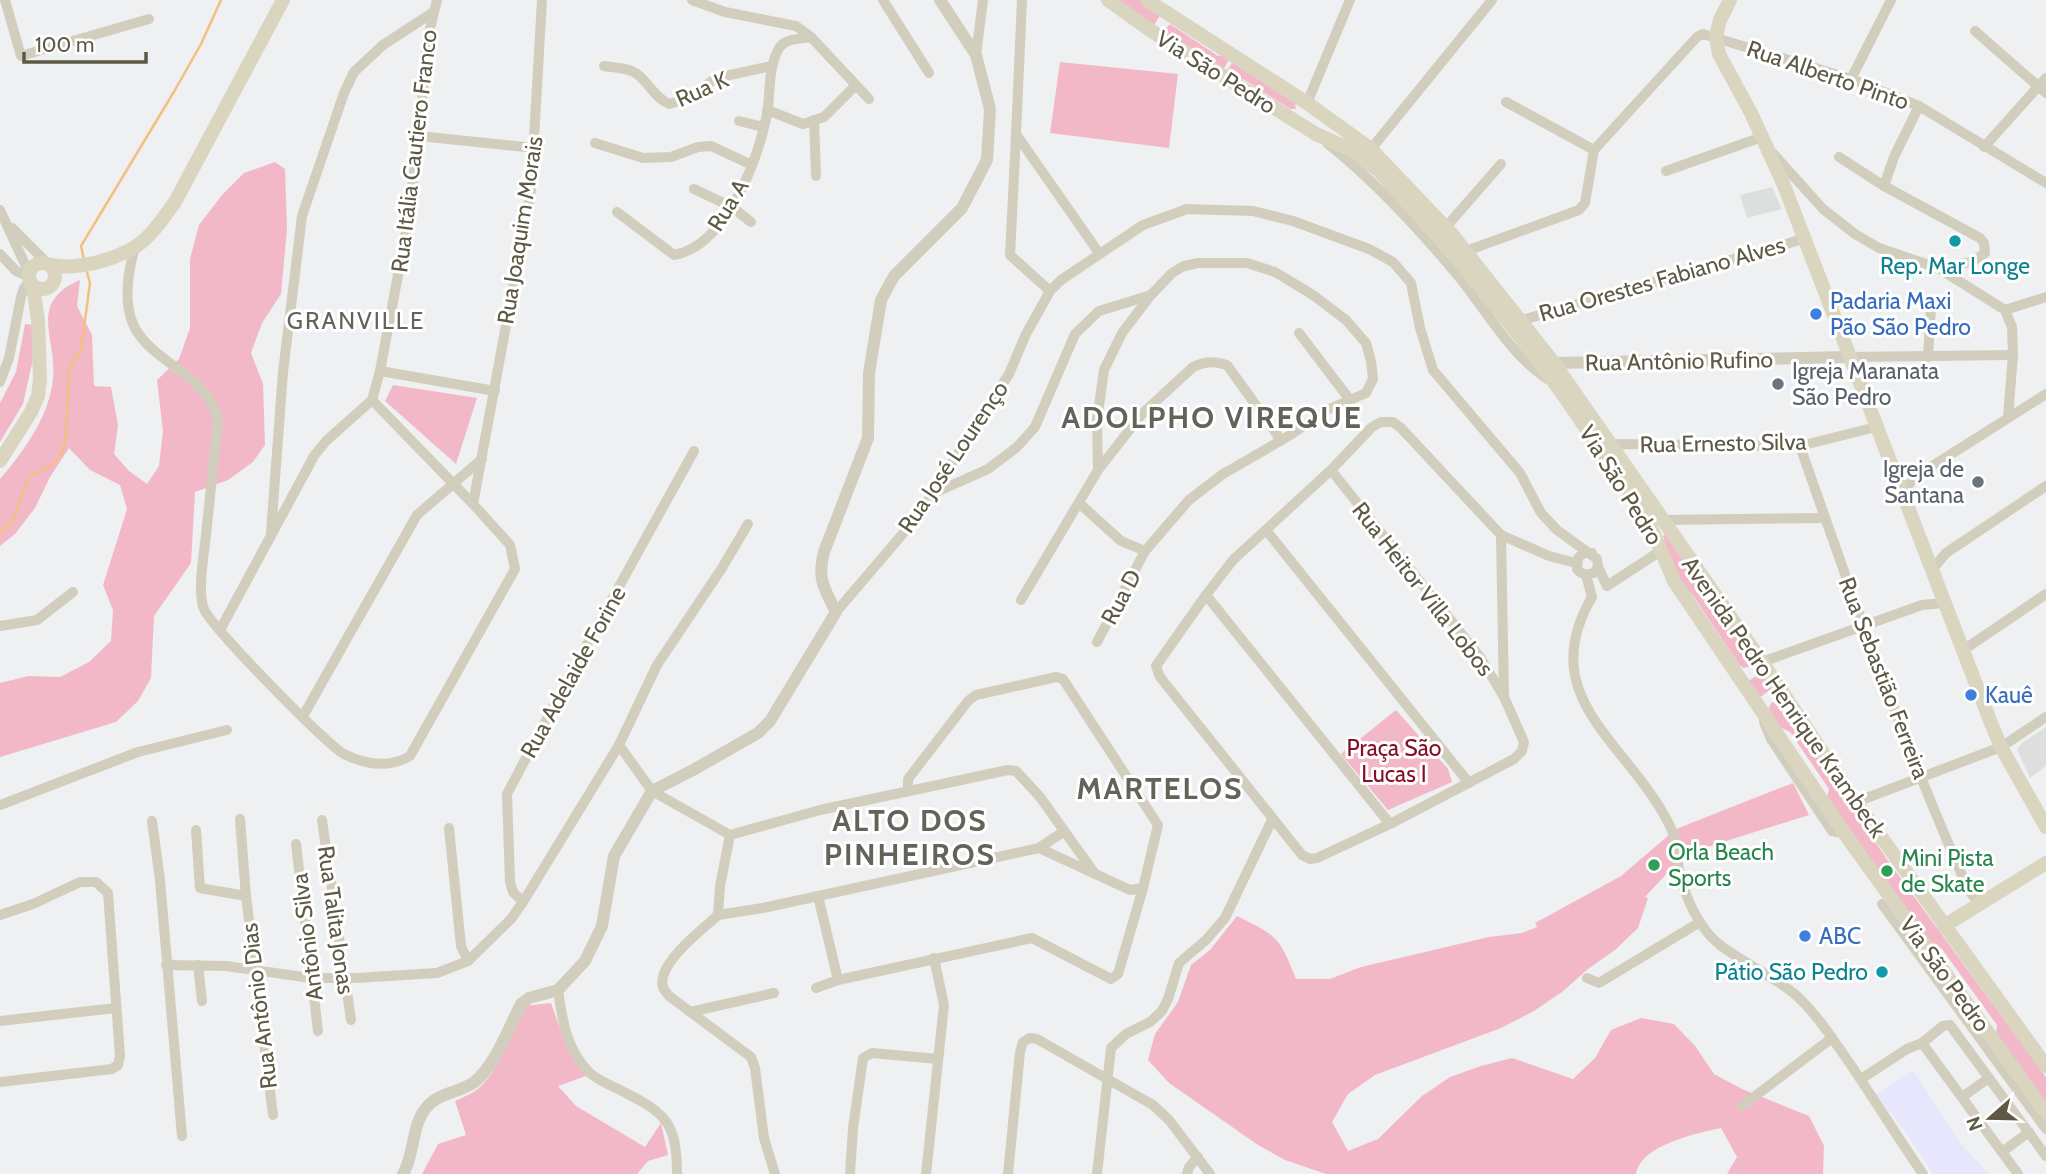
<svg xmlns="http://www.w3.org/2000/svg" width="2046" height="1174" font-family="Cabin,sans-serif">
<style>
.commercial{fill:#e7e6fd}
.education{fill:#dddfdf}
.green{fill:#f3b8c8}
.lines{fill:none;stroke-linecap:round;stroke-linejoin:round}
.stream{stroke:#f4bf81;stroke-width:2.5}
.minor{stroke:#d2cebd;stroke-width:10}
.tertiary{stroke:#d2cebd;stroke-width:12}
.secondary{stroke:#d9d5bf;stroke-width:14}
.culture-dot{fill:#0f9aa8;stroke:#fff;stroke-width:2.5}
.shop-dot{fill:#3f7fe0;stroke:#fff;stroke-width:2.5}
.worship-dot{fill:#6b7280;stroke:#fff;stroke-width:2.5}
.leisure-dot{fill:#2e9e5b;stroke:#fff;stroke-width:2.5}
.labels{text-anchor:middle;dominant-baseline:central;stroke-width:6;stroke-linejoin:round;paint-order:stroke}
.street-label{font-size:23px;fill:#5d5945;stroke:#fff}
.culture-label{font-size:23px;fill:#0d838f;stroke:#fff}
.shop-label{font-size:23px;fill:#366cbe;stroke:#fff;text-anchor:start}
.worship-label{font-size:23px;fill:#5b616d;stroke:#fff;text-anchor:start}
.park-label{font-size:23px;fill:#860e22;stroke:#fff}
.leisure-label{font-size:23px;fill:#27864d;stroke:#fff;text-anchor:start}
.neighbourhood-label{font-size:24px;letter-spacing:2px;fill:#64635a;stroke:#fff}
.district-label{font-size:30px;font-weight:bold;letter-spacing:2px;fill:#64635a;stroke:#fff}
</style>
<rect width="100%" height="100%" fill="#eef0f1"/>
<polygon class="commercial" points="1913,1070 1960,1143 1989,1174 1933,1174 1906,1132 1876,1095"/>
<g class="education">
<polygon points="1772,187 1782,209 1747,218 1740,195"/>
<polygon points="2046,727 2046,766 2030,778 2017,749 2022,743"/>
</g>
<g class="green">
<polygon points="1117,0 1140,0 1161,14 1154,25"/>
<polygon points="1170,24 1218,56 1225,54 1230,58 1223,70 1167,33 1165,29"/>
<polygon points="1234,60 1295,103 1296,109 1290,109 1243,79 1238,80 1226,72"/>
<polygon points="1060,62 1178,74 1169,148 1050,133"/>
<path d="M275 162 285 169 287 229 281 294 262 323 251 353 263 384 265 445 253 462 228 480 195 492 191 563 154 616 151 678 138 701 116 722 0 757V683L29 676 60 677 89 662 111 641 113 610 103 585 127 509 120 485 90 470 69 448 50 477 35 508 15 534 0 546V479C24 451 49 417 53 379 57 337 27 303 80 280L77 306 92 335 94 386 111 387 118 425 114 454 129 471 147 484 159 466 163 431 157 380 179 359 190 328V259L199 225 222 195 244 173Z"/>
<polygon points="25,324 33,325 33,359 23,404 0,442 0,403 16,372"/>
<polygon points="393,385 477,398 456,464 385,401"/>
<path d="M1665 534 1751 658V666L1744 668 1740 666 1692 594C1677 586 1668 552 1663 536Z"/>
<polygon points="1762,672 1773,688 1759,698 1747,682"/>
<polygon points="1774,702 1783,704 1786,708 1785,710 1891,865 2046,1077 2046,1102 1996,1034 1997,1025 1942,949 1932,945 1827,797 1829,789 1790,732 1779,727 1768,710 1771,703"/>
<polygon points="1396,710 1448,769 1452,782 1388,810 1341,754"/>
<path d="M1793 783 1809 815 1685 854 1645 897 1648 898 1638 928 1615 950 1588 969 1562 992 1534 1011 1501 1028 1375 1075 1348 1094 1332 1122 1348 1151 1378 1139 1422 1096 1450 1077 1481 1066 1512 1058 1573 1079 1595 1058 1611 1030 1641 1018 1674 1024 1695 1046 1714 1074 1742 1089 1809 1116 1824 1146 1823 1174H1727L1737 1157 1721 1128C1697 1133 1641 1145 1636 1174H1326L1285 1160 1258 1145 1169 1083 1148 1060 1155 1034 1178 1002 1191 965 1210 950 1237 916C1277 936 1279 936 1296 979H1330L1361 967 1489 937 1522 933 1537 927 1535 923 1621 876 1676 829Z"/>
<path d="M551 1003 567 1048 586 1076 558 1086 576 1106 645 1147 661 1123 668 1155 648 1161 637 1174H422L438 1144 466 1135 455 1101C463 1097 472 1094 479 1088 499 1070 514 1031 523 1006Z"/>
</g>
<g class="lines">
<g class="stream">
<polyline points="84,260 81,246 175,90 201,44 221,0"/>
<polyline points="0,533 13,520 29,477 54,463 63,451 66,436 69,369 81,350 90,283 86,269"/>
</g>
<g class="minor">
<polyline points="5,0 21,56 149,19"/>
<polyline points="692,0 725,12 796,26 811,37 869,99"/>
<polyline points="883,0 929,73"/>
<polyline points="1022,0 1016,134 1099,253"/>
<polyline points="1975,31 2046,93"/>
<polyline points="976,55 983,0"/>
<path d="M604 66C614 68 628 67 637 74 649 83 654 97 669 104L687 99 716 78 772 66"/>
<polyline points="1851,79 1891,0"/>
<polyline points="1506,102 1594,150"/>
<polyline points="1307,103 1350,0"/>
<polyline points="1919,106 1894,157 1884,186 1980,238 1984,243 1985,253 1972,262 1938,268"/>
<polyline points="767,110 803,124 824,117 855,86"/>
<polyline points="814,120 816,176"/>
<polyline points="739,121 763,127"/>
<polyline points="1016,135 1010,255 1050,291"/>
<polyline points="419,136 535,148"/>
<polyline points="595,143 643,158 671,157 698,147 711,146 752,165"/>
<path d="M1327 143C1376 182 1419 229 1459 277 1487 311 1513 359 1551 381"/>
<polyline points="1984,147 2046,78"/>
<polyline points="1371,149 1492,0"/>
<polyline points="1769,149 1823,209 1855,234 1879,248 1938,268 2005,310 2012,327 2013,355 2008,417"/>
<polyline points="1839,157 1884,186"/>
<polyline points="1666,171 1762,137"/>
<polyline points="694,189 732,207 751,222"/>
<polyline points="0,210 29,273"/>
<path d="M617 212 674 255C727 246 761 154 768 108 770 89 769 67 778 50 784 38 799 39 811 37"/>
<polyline points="1446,227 1501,164"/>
<polyline points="12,228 47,263"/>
<path d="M135 247C127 274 121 313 141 337 152 352 172 364 187 376 203 390 212 398 218 419 214 458 210 497 206 535 204 553 197 593 204 609 211 627 327 745 344 754 366 765 389 768 410 756L515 569 510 545 473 504 372 400"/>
<polyline points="1466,251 1579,210 1585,203 1594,150 1697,37 1703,34 1851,79 1919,106 2046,183"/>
<polyline points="0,254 16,271 29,277"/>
<polyline points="2005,310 2046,297"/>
<polyline points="1522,320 1803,239"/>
<polyline points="1299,333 1350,400"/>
<polyline points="1849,357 2013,355"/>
<polyline points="1928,357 1931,307"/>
<polyline points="380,371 495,391"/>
<polyline points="0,382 9,358 21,297 24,288 30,281"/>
<polyline points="1611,444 1800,446 1876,427"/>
<path d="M1800 446C1852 595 1904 745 1968 889L1974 897 1983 901"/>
<path d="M1098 470 1142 414 1193 367C1206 361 1214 361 1227 365L1281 440"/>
<polyline points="1331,470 1480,657 1504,697 1524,742 1522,751 1514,759 1390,824 1317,858 1310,859 1302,855 1160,677 1156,666 1206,595 1233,560 1331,470 1372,427 1381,422 1393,422 1401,428 1501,535 1504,697"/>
<polyline points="1902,493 1915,477 2046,394"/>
<polyline points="932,494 988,469 1017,447 1035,427 1075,334 1099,311 1151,295 1172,273 1184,266 1198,263 1247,263 1275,272 1313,295 1346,320 1366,343 1371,361 1373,379 1366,393 1327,410 1287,437 1223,474 1189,500 1145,551 1097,642"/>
<polyline points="1079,503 1121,541 1145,551"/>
<polyline points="473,504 531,190 542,0"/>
<polyline points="1662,520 1825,518"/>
<polyline points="1266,530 1469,783"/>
<polyline points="271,532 283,372 302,216 344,93 354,72 383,45 432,13"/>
<polyline points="1501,535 1549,556 1576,563"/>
<polyline points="1598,567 1607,586 1662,550"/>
<polyline points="1931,571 1946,553 2046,486"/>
<path d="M1586 575 1592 597C1533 698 1628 742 1669 824 1677 839 1676 854 1679 870 1684 893 1693 914 1707 932 1725 956 1774 974 1798 997 1816 1014 1830 1035 1844 1055 1871 1094 1896 1135 1923 1174"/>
<polyline points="1206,595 1390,824"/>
<polyline points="1021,600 1098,470 1097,420 1104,370 1122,333 1151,295"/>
<path d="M836 612 918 516 1009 374 1026 334 1050 291 1061 280 1143 225 1187 209 1253 211 1293 221 1369 249 1393 262 1411 283 1420 328 1433 370 1520 473 1541 513 1557 530 1597 559 1598 567 1594 573C1586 575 1582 575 1577 569L1578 558 1584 553H1592"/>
<polyline points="0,626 37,620 73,592"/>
<polyline points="220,630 314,456 326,441 372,400 380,371 405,238 419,136 427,41 437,0"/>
<polyline points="1962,651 2046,594"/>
<polyline points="1762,662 1922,605 1943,603"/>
<polyline points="303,716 417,515 482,459"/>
<polyline points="1764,722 1771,739 1832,831 1844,833"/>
<polyline points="619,745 652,791 730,835 820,810 1008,770 1016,771 1040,797 1095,874"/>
<polyline points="1856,802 2001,747 2046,717"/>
<polyline points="0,805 138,752 227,730"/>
<polyline points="240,819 246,896 273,1115"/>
<polyline points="322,820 351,1020"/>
<polyline points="152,821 160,880 182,1136"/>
<polyline points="449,828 461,946 468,961"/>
<polyline points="196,830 200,888 246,896"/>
<path d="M730 835 720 886 718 915C703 929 656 964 663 987 664 991 667 993 669 996L751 1057 755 1068 764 1138 775 1174"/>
<polyline points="296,844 318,1031"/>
<polyline points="1039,848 1063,832"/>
<polyline points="818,896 838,980"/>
<polyline points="523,902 513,892 510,882 507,794 569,677 694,451"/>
<polyline points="1882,904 2046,1129"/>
<polyline points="0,915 33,904 80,882 96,882 108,893 120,1056 118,1065 112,1069 0,1082"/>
<polyline points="718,915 763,908 1039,848 1130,890 1143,888"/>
<polyline points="166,965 226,966 311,978 356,978 437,973 468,961 511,919 523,902 619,745 657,665 722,568 748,524"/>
<polyline points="198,965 202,1001"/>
<polyline points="1587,978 1599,983 1700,922"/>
<polyline points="816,988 838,980 1032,938 1111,979 1118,974 1143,888 1158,825 1063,679 1056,677 976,695 968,701 908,779 908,791"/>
<path d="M558 990C562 1020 567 1051 590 1073 598 1080 609 1085 618 1089 664 1112 677 1120 677 1174"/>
<polyline points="690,1012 774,993"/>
<polyline points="0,1021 116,1008"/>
<polyline points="1922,1043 1943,1026 1950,1025 2046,1156"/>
<polyline points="1861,1079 1907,1049 1922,1043 2018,1174"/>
<polyline points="1962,1097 1989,1078"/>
<polyline points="1742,1106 1832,1038"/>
<polyline points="2002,1152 2029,1132"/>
<polyline points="850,1174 853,1128 863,1058 872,1053 938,1059"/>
<polyline points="926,1174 944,1005 934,958"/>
<polyline points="1008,1174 1020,1052 1023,1042 1030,1038 1037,1039 1153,1105 1169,1120 1210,1174"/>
<polyline points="1097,1174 1111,1048 1126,1034 1150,1022 1162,1011 1168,999 1179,963 1206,940 1225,918 1272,820"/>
<polyline points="1187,1174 1189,1167 1198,1157"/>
</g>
<g class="tertiary">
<polyline points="1554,363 1849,357"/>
<path d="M403 1174C415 1154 411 1126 426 1108 437 1093 458 1093 473 1083 494 1068 509 1027 521 1004L529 998 558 990 585 961 602 926 614 856 652 791 693 770 758 733 770 721 836 612C824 588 817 579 824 552L868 438 869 373 881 300 894 276 962 208 987 160 990 109 976 55 940 0"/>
</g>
<g class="secondary">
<polyline points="1108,0 1150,30 1316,134 1352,150 1379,171 1457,258 1522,339 1564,396 1647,518 1674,581 1844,833 2046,1113"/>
<polyline points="1147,0 1307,103 1371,149 1451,233 1554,363 1762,662 1856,802 2046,1066"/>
<polyline points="1730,0 1720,20 1716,36 1719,54 1751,113 1783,183 1991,723 2001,747 2046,827"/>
<circle cx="42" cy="276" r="13"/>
<path d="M50 265C77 270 111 261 135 247 151 237 164 217 175 202L283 0"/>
<polyline points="0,461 31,412 38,396 40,379 38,321 33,285"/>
<polyline points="1944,926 2046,863"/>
</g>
</g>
<g class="culture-dot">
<circle cx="1955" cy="241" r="7"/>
<circle cx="1882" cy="972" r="7"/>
</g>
<g class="shop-dot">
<circle cx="1816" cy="314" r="7"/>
<circle cx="1971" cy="695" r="7"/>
<circle cx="1805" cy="936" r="7"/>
</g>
<g class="worship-dot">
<circle cx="1778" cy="384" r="7"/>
<circle cx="1978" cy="482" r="7"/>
</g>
<g class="leisure-dot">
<circle cx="1654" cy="865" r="7"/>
<circle cx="1887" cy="871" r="7"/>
</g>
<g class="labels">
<g class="street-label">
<text transform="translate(1216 72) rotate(32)">Via São Pedro</text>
<text transform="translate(1828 75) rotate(19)">Rua Alberto Pinto</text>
<text transform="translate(702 89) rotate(-24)">Rua K</text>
<text transform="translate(414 151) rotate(-83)">Rua Itália Cautiero Franco</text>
<text transform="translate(728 205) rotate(-58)">Rua A</text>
<text transform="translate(520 230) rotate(-81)">Rua Joaquim Morais</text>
<text transform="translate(1662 279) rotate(-16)">Rua Orestes Fabiano Alves</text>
<text transform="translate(1679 361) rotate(-1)">Rua Antônio Rufino</text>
<text transform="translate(1723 443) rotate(-1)">Rua Ernesto Silva</text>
<text transform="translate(953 457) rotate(-56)">Rua José Lourenço</text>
<text transform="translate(1621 485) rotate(58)">Via São Pedro</text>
<text transform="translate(1423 589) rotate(52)">Rua Heitor Villa Lobos</text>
<text transform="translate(1121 597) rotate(-62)">Rua D</text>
<text transform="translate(573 672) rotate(-61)">Rua Adelaide Forine</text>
<text transform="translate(1884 678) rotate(69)">Rua Sebastião Ferreira</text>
<text transform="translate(1784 697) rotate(55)">Avenida Pedro Henrique Krambeck</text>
<text transform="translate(336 920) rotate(82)">Rua Talita Jonas</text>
<text transform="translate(307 937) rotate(-97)">Antônio Silva</text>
<text transform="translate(1945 974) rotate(54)">Via São Pedro</text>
<text transform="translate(259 1006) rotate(-97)">Rua Antônio Dias</text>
</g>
<g class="culture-label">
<text x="1955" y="266">Rep. Mar Longe</text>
<text x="1868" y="972" text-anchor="end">Pátio São Pedro</text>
</g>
<g class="shop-label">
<text x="1830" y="301">Padaria Maxi<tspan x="1830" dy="26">Pão São Pedro</tspan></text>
<text x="1985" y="695">Kauê</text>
<text x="1819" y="936">ABC</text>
</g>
<g class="worship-label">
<text x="1792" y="371">Igreja Maranata<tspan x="1792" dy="26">São Pedro</tspan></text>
<text x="1964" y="469" text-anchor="end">Igreja de<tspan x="1964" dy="26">Santana</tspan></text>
</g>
<g class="park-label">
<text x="1394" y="748">Praça São<tspan x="1394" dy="26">Lucas I</tspan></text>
</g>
<g class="leisure-label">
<text x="1668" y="852">Orla Beach<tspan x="1668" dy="26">Sports</tspan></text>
<text x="1901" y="858">Mini Pista<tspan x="1901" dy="26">de Skate</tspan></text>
</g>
<g class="neighbourhood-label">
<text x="356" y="320">GRANVILLE</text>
</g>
<g class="district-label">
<text x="1212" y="417">ADOLPHO VIREQUE</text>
<text x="1160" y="788">MARTELOS</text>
<text x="910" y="820">ALTO DOS<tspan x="910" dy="34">PINHEIROS</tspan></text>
</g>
</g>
<g transform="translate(1990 1118) rotate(250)" stroke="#ffffff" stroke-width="5" paint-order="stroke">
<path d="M0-5L12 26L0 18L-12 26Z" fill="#5d5945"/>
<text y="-10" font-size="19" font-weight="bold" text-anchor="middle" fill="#5d5945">N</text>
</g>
<path d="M24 52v10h122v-10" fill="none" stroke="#5d5945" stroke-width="3.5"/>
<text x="35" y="52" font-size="21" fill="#5d5945" stroke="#ffffff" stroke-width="5" paint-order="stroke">100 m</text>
</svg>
